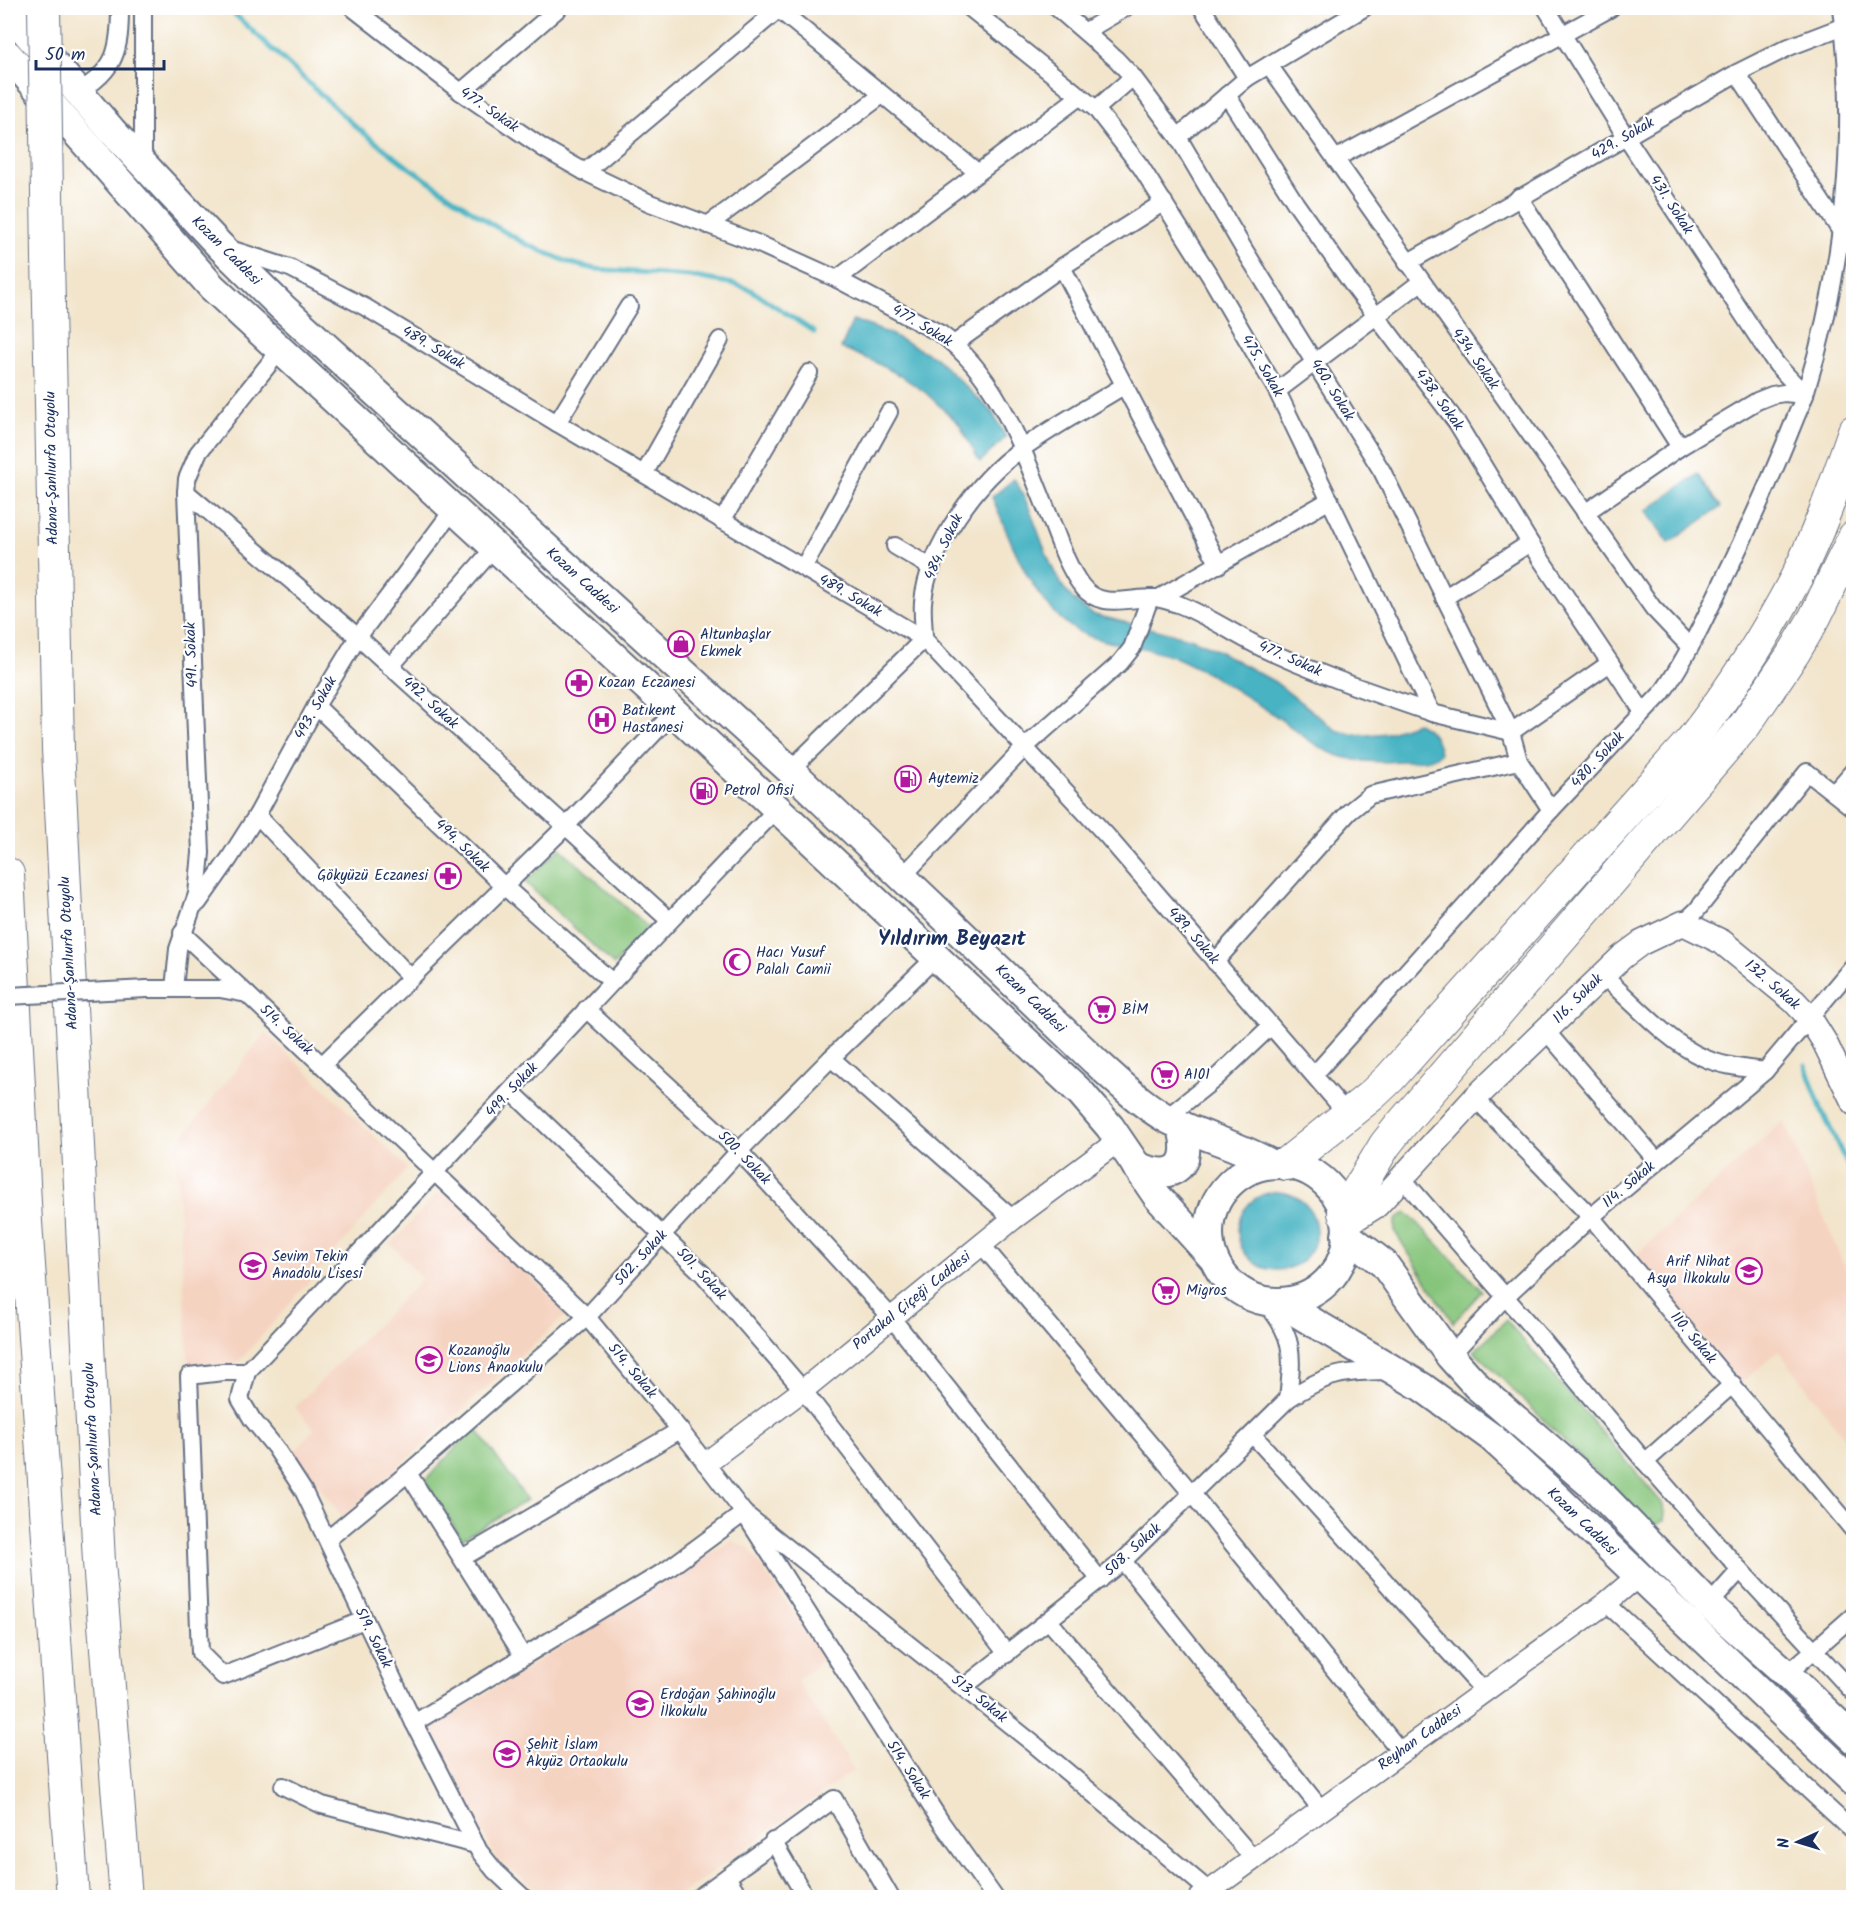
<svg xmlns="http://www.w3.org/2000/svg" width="1861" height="1905" font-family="Kalam,sans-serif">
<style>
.built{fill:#f5d3c1}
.green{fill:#87c57c;stroke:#517a6d;stroke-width:1.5}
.water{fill:#46b3c3;stroke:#307190;stroke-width:1.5}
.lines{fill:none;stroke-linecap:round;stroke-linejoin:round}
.stream{stroke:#46b3c3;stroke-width:5}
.minor-casing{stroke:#666f84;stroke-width:20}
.tertiary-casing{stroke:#666f84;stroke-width:24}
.secondary-casing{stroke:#666f84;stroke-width:27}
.trunk-casing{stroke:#666f84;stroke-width:32}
.motorway-casing{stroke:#666f84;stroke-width:34}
.minor{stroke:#fff;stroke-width:16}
.tertiary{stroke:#fff;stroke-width:21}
.secondary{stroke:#fff;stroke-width:24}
.trunk{stroke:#fff;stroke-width:28}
.motorway{stroke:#fff;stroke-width:32}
.minor-bridge-casing{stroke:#666f84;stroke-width:20;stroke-linecap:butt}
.motorway-bridge-casing{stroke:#666f84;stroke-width:34;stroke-linecap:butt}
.minor-bridge{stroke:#fff;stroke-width:16}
.motorway-bridge{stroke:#fff;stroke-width:32}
.labels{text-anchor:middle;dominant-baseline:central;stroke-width:4.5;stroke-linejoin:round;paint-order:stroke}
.street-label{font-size:15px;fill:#1b2f5e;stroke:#fff}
.poi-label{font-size:15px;fill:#1b2f5e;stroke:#fff;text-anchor:start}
.district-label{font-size:21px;font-weight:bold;fill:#1b2f5e;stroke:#fff}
</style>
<rect width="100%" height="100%" fill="#fff"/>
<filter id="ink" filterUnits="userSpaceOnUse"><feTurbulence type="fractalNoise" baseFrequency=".0167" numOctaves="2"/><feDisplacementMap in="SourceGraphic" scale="12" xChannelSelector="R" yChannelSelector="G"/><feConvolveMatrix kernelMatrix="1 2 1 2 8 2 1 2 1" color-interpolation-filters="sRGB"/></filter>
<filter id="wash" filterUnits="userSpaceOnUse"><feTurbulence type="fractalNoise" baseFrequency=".008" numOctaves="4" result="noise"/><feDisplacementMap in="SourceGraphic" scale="24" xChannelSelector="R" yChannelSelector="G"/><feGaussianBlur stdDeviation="1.35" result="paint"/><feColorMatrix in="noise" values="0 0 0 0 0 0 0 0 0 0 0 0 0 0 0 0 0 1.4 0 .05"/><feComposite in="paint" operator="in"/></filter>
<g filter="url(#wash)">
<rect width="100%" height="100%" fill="#f2e5cc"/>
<g class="built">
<polygon points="266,1033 408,1168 237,1364 189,1368 175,1146"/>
<polygon points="1784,1120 1853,1288 1853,1434 1846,1440 1779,1351 1740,1384 1637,1254"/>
<polygon points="437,1194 452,1195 567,1314 343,1518 293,1453 314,1429 295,1407 422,1279 391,1244"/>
<polygon points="731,1541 748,1547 825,1658 797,1681 854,1770 678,1897 540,1897 531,1884 497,1860 430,1728"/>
</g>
<g class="green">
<polygon points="560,848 648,927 614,965 525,882"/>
<path d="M1406 1213 1413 1218 1482 1291 1453 1323 1395 1232C1394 1221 1396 1218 1406 1213Z"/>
<polygon points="1506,1320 1662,1503 1665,1511 1664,1520 1657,1525 1647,1523 1474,1351"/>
<polygon points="475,1427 527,1500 462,1539 425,1481"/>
</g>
<g class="water">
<polygon points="853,320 888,333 935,357 992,412 1006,437 980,462 959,424 926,393 901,376 875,362 841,348"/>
<polygon points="1698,474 1721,507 1669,543 1646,511"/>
<path d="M1014 479C1044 523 1043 589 1095 615L1190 638 1215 649 1275 682 1336 730 1351 734 1368 735 1387 733 1417 723C1431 730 1437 737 1440 753 1431 762 1418 760 1406 761 1385 762 1363 763 1343 757 1316 750 1296 729 1273 714 1242 694 1210 672 1175 657 1145 644 1096 646 1071 627 1029 596 1012 543 992 497Z"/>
<circle cx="1277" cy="1231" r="39"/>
</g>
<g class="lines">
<g class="stream">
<polyline points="228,8 356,127 407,166 493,225 526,244 570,263 595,269 689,276 734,284 751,290 814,332"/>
<polyline points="1805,1065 1822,1111 1854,1179"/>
</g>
</g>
</g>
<g filter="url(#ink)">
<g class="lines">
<defs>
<g id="minor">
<path d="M353 8 461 92 543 148 585 172 650 203 759 244 837 279 941 334C1002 379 1024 456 1052 523 1060 544 1068 567 1081 585 1100 611 1129 597 1156 598 1163 599 1171 602 1178 604 1212 617 1242 640 1275 654 1326 677 1379 695 1432 713"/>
<polyline points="777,8 977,172"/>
<polyline points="970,8 1096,109 1141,167 1210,276 1277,391 1432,713 1511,732 1610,663"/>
<polyline points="1057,8 1116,59 1133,77 1178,137 1245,251 1382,471 1511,732 1519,761 1551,810"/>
<polyline points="1202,8 1247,78"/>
<polyline points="1546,8 1626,137 1765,348 1777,365 1805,395"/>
<polyline points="1086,31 1125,8"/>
<polyline points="1269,65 1653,608 1690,647"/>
<polyline points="1737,73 1840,230"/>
<path d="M78 92C116 70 120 50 120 8"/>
<polyline points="461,92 559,8"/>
<polyline points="1227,95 1296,204 1352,284 1457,423 1530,543 1643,712"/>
<polyline points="1096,109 1133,77"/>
<polyline points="1178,137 1247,78 1364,8"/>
<polyline points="1335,159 1611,8"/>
<polyline points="143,164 143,8"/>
<polyline points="585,172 779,9"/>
<polyline points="1519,197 1680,447"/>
<polyline points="708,225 882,95"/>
<polyline points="227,248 290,268 365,307 557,423 924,639 1107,836 1348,1115"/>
<polyline points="1407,263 1737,73 1789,47 1844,26"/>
<polyline points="1062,267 1219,565"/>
<polyline points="837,279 1079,97"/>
<polyline points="954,344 1062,267 1164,202"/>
<polyline points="1277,391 1421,282"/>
<polyline points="557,423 629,306"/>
<polyline points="644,474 720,340"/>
<polyline points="186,492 358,637 669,920"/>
<polyline points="1585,513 1680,447 1757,401 1772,395 1784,393 1805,395"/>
<polyline points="722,521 809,373"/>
<polyline points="895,546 932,568"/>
<polyline points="803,568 889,412"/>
<polyline points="1159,598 1330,500"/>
<polyline points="1444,598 1530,543"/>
<polyline points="390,667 494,548"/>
<polyline points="316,706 505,887 611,981"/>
<path d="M790 770 924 639C924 627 922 614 923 602 928 547 978 479 1023 448 1055 425 1091 406 1125 385"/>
<polyline points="1834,793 1854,770"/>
<polyline points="257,815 410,977"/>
<polyline points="902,877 1025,747 1120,663 1132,648 1150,598"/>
<polyline points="198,903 229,859 257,815 316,706 358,637 453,510"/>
<polyline points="1683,923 1697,910 1807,772 1854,809"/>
<polyline points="182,933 247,994"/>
<polyline points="1215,962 1349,812 1370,795 1519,761"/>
<path d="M1602 975C1631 1000 1668 1042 1702 1057 1721 1066 1743 1068 1765 1071"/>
<polyline points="147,989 220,989 247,994 587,1317 680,1430 744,1513 941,1822 995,1898"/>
<polyline points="174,989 178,949 197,894 201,853 186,492 187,479 198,453 281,349"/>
<polyline points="586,1009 739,1151 891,1317 1100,1580"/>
<polyline points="1546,1031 1657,1161"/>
<polyline points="831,1058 1013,1219"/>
<polyline points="323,1064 565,827 674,712"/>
<path d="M1314 1075 1551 810 1662 693C1691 652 1711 605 1733 560 1755 514 1776 467 1795 419 1798 411 1803 402 1805 394 1844 270 1858 136 1841 8"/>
<polyline points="511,1091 703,1274 803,1390 1007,1654"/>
<polyline points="1475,1098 1591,1217 1854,1531"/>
<polyline points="1166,1118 1216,1078 1271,1026"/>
<polyline points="1402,1178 1541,1338 1645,1462 1740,1570 1854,1693"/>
<polyline points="981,1244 1193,1495 1401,1752"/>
<path d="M1263 1300C1295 1335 1293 1354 1288 1399 1329 1372 1343 1372 1390 1371"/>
<polyline points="1450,1356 1505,1297 1591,1217 1765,1071 1854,965"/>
<polyline points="247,1372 223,1372 189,1376 200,1653 223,1676 364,1620"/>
<polyline points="1253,1435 1484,1691"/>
<polyline points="1645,1462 1733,1384"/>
<polyline points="408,1473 523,1656"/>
<polyline points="328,1539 408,1473 587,1317 739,1151 831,1058 936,957"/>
<polyline points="462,1558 680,1430"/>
<polyline points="1123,1561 1321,1809"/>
<polyline points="1606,1603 1854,1832"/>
<polyline points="1709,1605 1740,1570"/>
<polyline points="1049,1621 1253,1858"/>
<polyline points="1787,1674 1854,1615"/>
<polyline points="964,1687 1123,1561 1288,1399"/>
<polyline points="414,1723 668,1569 744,1513 1035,1745 1209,1891"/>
<polyline points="283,1786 322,1805 476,1845"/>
<polyline points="773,1841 806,1898"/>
<polyline points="727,1877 740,1898"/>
<path d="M524 1898 495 1871 479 1851 414 1723 303 1490 275 1447 252 1419 240 1399 247 1372C424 1185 598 994 777 809"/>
<polyline points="698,1898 834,1799 891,1898"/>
</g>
<g id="tertiary">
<polyline points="707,1462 803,1390 1013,1219 1118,1141"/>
<polyline points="1200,1898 1606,1603 1638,1576"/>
</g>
<polyline id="secondary" points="1345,1225 1377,1205 1475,1098 1622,957 1641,943 1683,923 1722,942 1794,1001 1809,1017 1824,1041 1854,1103"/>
<g id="trunk">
<path d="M8 11 112 131 220 246 282 307 790 770 1095 1061C1117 1081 1139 1102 1164 1117 1198 1136 1237 1144 1271 1164"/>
<polyline points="8,55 212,287 674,712 1081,1093 1110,1127 1157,1196 1213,1258"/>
<circle cx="1278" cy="1233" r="69"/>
<path d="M1136 1166C1176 1183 1194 1165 1181 1125"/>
<polyline points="1346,1235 1384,1264 1450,1356 1477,1386 1595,1488 1709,1605 1787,1674 1854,1739"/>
<polyline points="1279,1302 1422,1387 1491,1437 1547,1488 1854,1782"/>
</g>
<g id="motorway">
<polyline points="48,256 58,749 99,1562 126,1898"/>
<polyline points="8,874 26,1222 73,1898"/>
<path d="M1286 1164 1372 1095 1390 1078 1691 741C1731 690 1767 634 1797 576 1820 530 1837 480 1854 431"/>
<polyline points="1344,1213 1385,1145 1400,1126 1745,725 1795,651 1815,617 1854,537"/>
</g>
</defs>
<use href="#minor" class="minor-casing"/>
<use href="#tertiary" class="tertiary-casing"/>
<use href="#secondary" class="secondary-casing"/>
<use href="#trunk" class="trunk-casing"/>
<use href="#motorway" class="motorway-casing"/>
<use href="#minor" class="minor"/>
<use href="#tertiary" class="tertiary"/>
<use href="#secondary" class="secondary"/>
<use href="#trunk" class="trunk"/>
<use href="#motorway" class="motorway"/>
<defs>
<polyline id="minor-bridge" points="8,996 147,989"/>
<polyline id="motorway-bridge" points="44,8 48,256"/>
</defs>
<use href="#minor-bridge" class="minor-bridge-casing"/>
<use href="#motorway-bridge" class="motorway-bridge-casing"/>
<use href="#minor-bridge" class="minor-bridge"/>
<use href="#motorway-bridge" class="motorway-bridge"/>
</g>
</g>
<defs>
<symbol id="shop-ring" viewBox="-11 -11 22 22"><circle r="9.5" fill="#fff" stroke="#b5179e" stroke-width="1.5"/><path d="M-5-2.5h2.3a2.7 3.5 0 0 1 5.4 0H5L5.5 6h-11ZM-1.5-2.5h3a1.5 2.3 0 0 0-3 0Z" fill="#b5179e"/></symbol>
<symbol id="pharmacy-ring" viewBox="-11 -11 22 22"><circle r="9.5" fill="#fff" stroke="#b5179e" stroke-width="1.5"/><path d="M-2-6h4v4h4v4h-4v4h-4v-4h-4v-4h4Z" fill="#b5179e"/></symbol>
<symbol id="hospital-ring" viewBox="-11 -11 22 22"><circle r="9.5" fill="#fff" stroke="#b5179e" stroke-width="1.5"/><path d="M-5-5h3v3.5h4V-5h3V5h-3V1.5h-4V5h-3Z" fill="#b5179e"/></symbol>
<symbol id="fuel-ring" viewBox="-11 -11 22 22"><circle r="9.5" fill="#fff" stroke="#b5179e" stroke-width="1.5"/><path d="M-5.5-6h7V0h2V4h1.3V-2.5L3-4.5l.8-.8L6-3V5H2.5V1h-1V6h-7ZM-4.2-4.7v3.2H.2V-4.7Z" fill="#b5179e"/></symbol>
<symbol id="mosque-ring" viewBox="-11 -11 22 22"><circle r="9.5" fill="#fff" stroke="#b5179e" stroke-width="1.5"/><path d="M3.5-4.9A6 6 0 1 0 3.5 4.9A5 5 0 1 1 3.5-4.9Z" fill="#b5179e"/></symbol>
<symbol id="supermarket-ring" viewBox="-11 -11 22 22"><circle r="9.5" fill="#fff" stroke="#b5179e" stroke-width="1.5"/><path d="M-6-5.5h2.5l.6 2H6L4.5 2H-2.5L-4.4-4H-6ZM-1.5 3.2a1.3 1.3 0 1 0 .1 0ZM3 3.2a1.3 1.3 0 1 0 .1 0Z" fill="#b5179e"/></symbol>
<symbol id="school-ring" viewBox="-11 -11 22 22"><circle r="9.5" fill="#fff" stroke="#b5179e" stroke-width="1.5"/><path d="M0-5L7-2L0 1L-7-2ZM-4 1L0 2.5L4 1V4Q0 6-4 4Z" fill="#b5179e"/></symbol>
</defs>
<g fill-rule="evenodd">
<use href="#shop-ring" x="666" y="629" width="30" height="30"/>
<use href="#pharmacy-ring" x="564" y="668" width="30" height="30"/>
<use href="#hospital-ring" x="587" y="705" width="30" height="30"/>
<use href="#fuel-ring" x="893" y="764" width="30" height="30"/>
<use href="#fuel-ring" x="689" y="776" width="30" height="30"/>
<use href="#pharmacy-ring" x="433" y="861" width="30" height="30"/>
<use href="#mosque-ring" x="722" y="947" width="30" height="30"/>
<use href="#supermarket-ring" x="1087" y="995" width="30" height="30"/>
<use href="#supermarket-ring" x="1150" y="1060" width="30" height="30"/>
<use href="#school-ring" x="238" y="1251" width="30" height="30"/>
<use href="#school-ring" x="1734" y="1256" width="30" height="30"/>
<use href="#supermarket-ring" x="1151" y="1276" width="30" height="30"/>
<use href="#school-ring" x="414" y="1345" width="30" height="30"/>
<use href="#school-ring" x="625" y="1689" width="30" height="30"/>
<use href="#school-ring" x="492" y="1739" width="30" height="30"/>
</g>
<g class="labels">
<g class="street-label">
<text transform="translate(489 110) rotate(35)">477. Sokak</text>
<text transform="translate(1623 139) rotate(-30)">429. Sokak</text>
<text transform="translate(1671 205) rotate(57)">431. Sokak</text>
<text transform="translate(226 251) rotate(45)">Kozan Caddesi</text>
<text transform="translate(922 326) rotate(31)">477. Sokak</text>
<text transform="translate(433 348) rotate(31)">489. Sokak</text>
<text transform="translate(1475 359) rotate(55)">434. Sokak</text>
<text transform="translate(1262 366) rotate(60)">475. Sokak</text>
<text transform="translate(1332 390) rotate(58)">460. Sokak</text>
<text transform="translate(1439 400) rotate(54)">438. Sokak</text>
<text transform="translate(52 468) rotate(-91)">Adana-Şanlıurfa Otoyolu</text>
<text transform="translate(944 547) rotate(-65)">484. Sokak</text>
<text transform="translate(582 581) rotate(42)">Kozan Caddesi</text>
<text transform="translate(850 596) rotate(30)">489. Sokak</text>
<text transform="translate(192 655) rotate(-92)">491. Sokak</text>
<text transform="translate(1290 659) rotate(24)">477. Sokak</text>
<text transform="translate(430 703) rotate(42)">492. Sokak</text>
<text transform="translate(316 708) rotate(-60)">493. Sokak</text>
<text transform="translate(1598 760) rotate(-47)">480. Sokak</text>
<text transform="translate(462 846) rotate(44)">494. Sokak</text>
<text transform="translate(1193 936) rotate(49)">489. Sokak</text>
<text transform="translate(69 953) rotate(-93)">Adana-Şanlıurfa Otoyolu</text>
<text transform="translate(1772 985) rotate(41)">132. Sokak</text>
<text transform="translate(1030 999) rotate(44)">Kozan Caddesi</text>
<text transform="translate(1578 999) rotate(-45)">116. Sokak</text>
<text transform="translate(286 1030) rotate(43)">514. Sokak</text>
<text transform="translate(512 1090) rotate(-47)">499. Sokak</text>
<text transform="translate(744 1158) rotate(46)">500. Sokak</text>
<text transform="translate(1629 1185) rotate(-40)">114. Sokak</text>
<text transform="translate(641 1258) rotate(-47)">502. Sokak</text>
<text transform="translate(701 1274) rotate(47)">501. Sokak</text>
<text transform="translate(912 1301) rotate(-39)">Portakal Çiçeği Caddesi</text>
<text transform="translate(1693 1338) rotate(50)">110. Sokak</text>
<text transform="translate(632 1371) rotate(50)">514. Sokak</text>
<text transform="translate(93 1439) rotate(-93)">Adana-Şanlıurfa Otoyolu</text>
<text transform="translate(1582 1522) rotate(44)">Kozan Caddesi</text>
<text transform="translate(1133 1550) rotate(-42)">508. Sokak</text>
<text transform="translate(373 1638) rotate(64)">519. Sokak</text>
<text transform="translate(979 1699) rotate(39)">513. Sokak</text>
<text transform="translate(1420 1738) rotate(-36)">Reyhan Caddesi</text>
<text transform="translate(908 1770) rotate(57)">514. Sokak</text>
</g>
<g class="poi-label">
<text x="700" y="635">Altunbaşlar<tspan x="700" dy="17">Ekmek</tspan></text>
<text x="598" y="683">Kozan Eczanesi</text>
<text x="622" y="711">Batıkent<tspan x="622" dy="17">Hastanesi</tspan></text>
<text x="928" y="779">Aytemiz</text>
<text x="724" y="791">Petrol Ofisi</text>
<text x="428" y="876" text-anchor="end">Gökyüzü Eczanesi</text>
<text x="756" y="953">Hacı Yusuf<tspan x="756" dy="17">Palalı Camii</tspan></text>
<text x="1122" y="1010">BİM</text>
<text x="1184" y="1075">A101</text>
<text x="272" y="1257">Sevim Tekin<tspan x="272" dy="17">Anadolu Lisesi</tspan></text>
<text x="1730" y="1262" text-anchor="end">Arif Nihat<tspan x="1730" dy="17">Asya İlkokulu</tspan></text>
<text x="1186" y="1291">Migros</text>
<text x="448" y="1351">Kozanoğlu<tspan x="448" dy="17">Lions Anaokulu</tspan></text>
<text x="660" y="1695">Erdoğan Şahinoğlu<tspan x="660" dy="17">İlkokulu</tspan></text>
<text x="526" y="1745">Şehit İslam<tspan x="526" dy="17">Akyüz Ortaokulu</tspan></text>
</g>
<g class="district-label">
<text x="952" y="939">Yıldırım Beyazıt</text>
</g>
</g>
<rect width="1861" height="1905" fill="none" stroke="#fff" stroke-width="30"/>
<g transform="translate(1798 1842) rotate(266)" stroke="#ffffff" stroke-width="4.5" paint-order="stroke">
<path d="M0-4.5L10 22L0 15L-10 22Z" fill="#1b2f5e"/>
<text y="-9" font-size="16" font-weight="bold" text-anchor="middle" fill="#1b2f5e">N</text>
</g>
<path d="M36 60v9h128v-9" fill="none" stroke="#1b2f5e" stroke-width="3"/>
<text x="45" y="60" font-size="18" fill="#1b2f5e" stroke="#ffffff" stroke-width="4.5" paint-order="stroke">50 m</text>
</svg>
